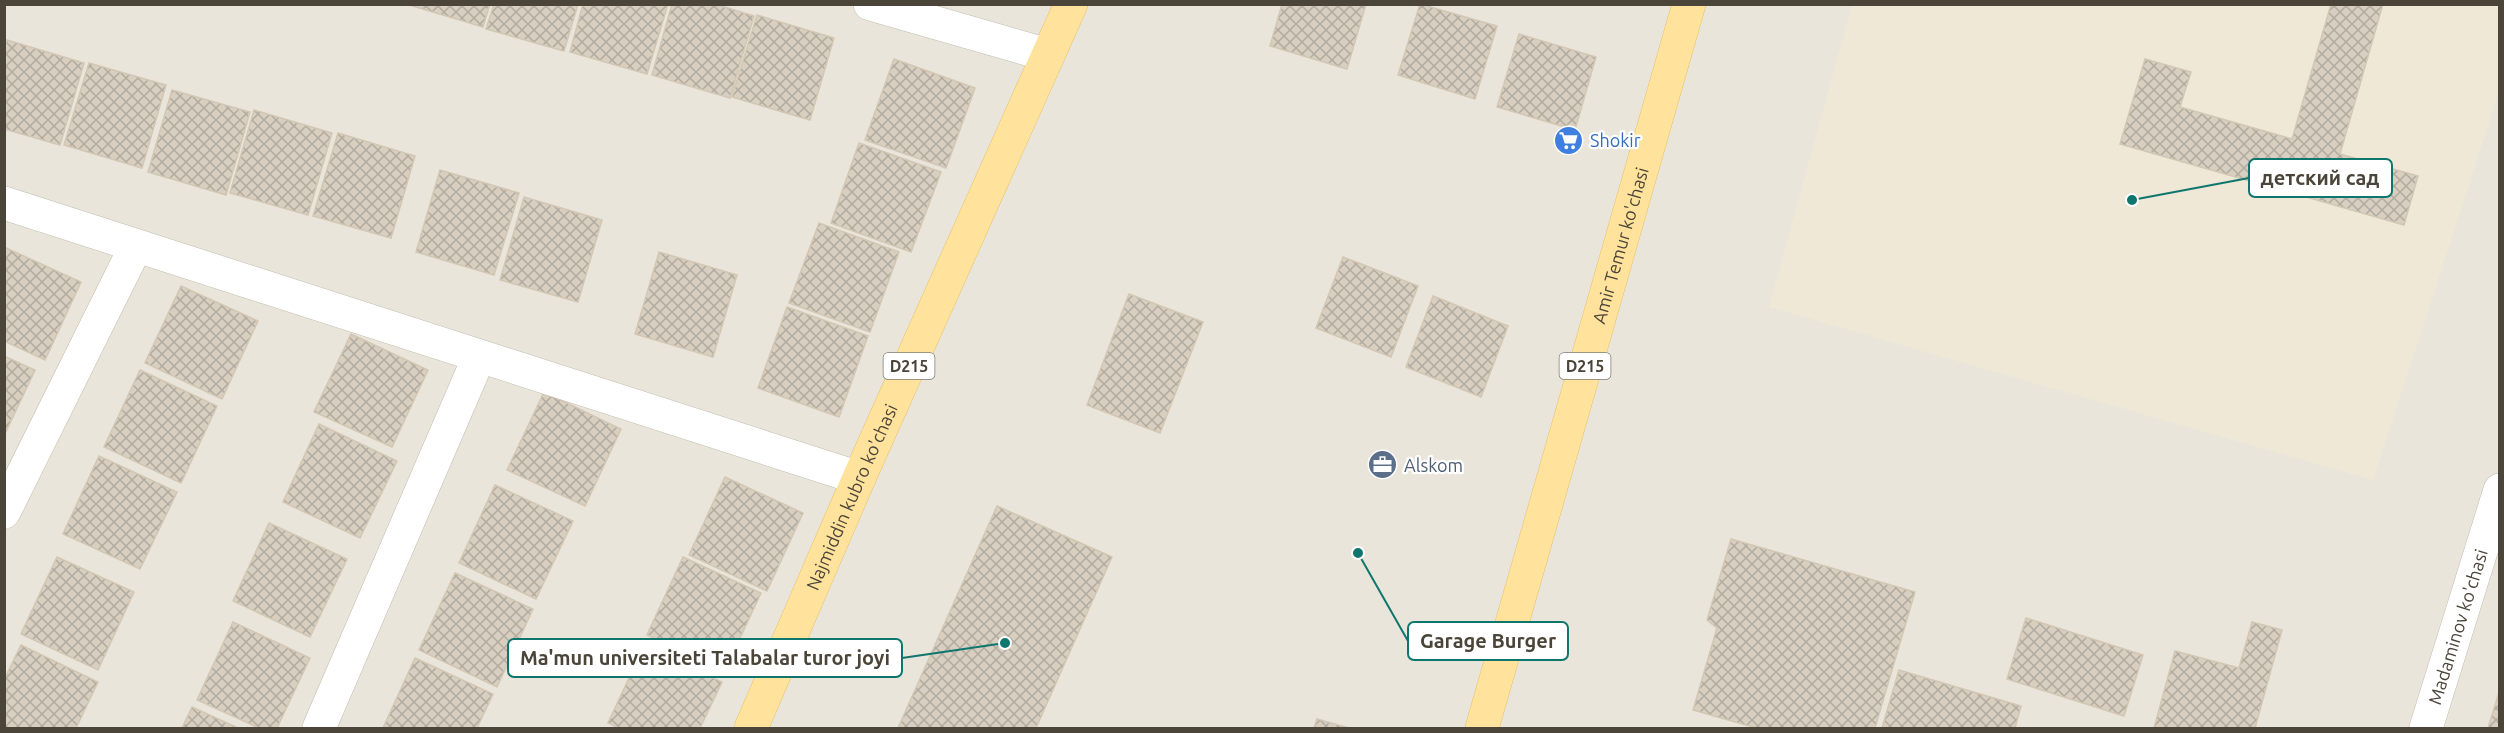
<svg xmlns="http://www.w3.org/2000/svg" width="2504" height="733" font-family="Ubuntu,sans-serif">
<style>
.residential{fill:#eae5da}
.education{fill:#efe8d6}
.building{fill:url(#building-cross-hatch);stroke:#d3c7b4;stroke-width:1.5}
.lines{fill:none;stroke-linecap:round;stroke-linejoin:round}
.street-casing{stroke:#c2bbae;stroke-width:34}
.primary-casing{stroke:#e6c16a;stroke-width:34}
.street{stroke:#fff;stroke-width:33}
.primary{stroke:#ffe39c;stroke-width:33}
.labels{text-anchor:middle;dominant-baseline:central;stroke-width:4.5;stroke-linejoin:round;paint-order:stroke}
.shield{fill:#fff;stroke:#817c74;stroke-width:1.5}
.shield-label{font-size:16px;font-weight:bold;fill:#4b4439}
.shop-label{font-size:18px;fill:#366cbe;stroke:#fff;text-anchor:start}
.street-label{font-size:18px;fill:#4b4439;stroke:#fff}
.service-label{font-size:18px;fill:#4e5e75;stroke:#fff;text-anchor:start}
.leader{fill:none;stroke:#0f766e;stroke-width:2}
.callout-dot{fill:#0f766e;stroke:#fff;stroke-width:2}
.callout{fill:#fff;stroke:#0f766e;stroke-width:2}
.callout-label{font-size:20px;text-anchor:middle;font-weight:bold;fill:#4b4439}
</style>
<defs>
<pattern id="building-cross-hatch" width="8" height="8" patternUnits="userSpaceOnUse" patternTransform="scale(1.5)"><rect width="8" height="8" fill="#d8cfc1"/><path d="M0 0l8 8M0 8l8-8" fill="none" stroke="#b1aa9e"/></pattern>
</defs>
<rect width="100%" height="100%" fill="#f6f3ec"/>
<rect class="residential" x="5" y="5" width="2494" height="723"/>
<polygon class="education" points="1852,5 2499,5 2499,92 2373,480 1769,307"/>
<g class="building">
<polygon points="406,4 490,4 483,27"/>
<polygon points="494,4 578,4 564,51 486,29"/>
<polygon points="583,4 668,4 647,74 570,52"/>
<polygon points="672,4 715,4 754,16 730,98 652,75"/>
<polygon points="1282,4 1366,4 1347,69 1270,46"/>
<polygon points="1420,4 1497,26 1475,99 1398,75"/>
<polygon points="2331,4 2383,4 2340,154 2418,176 2404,225 2120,144 2145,59 2191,72 2180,107 2292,139"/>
<polygon points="757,15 834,38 810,120 732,97"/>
<polygon points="1519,34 1596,57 1575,130 1497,107"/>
<polygon points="7,40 84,63 60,145 4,129 4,48"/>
<polygon points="894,59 975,88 946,168 865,140"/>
<polygon points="89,63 166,85 142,168 64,145"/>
<polygon points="172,90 250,112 226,195 148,172"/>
<polygon points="254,110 332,133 308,215 230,193"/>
<polygon points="338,133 415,156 391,238 313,216"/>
<polygon points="859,143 941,172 911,252 831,223"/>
<polygon points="440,170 519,193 494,275 416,252"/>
<polygon points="524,197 602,220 578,302 500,280"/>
<polygon points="819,223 899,252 870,332 789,303"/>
<polygon points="4,247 81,282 45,360 4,341"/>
<polygon points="659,252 737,275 713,357 635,334"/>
<polygon points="1343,257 1418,286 1391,357 1316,328"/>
<polygon points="181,286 258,321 222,399 145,363"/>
<polygon points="1129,294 1203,322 1160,433 1087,405"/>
<polygon points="1433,296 1508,326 1481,397 1406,367"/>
<polygon points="787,307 868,336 839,417 758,388"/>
<polygon points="351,334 428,370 392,447 314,412"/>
<polygon points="4,356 35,370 4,436"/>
<polygon points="140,370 217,406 181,483 104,447"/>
<polygon points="544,392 621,429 585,506 507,470"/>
<polygon points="319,424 397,461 360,538 283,502"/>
<polygon points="99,456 177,492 140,569 63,534"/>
<polygon points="725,477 803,513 767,591 689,555"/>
<polygon points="495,485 573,521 536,599 459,563"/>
<polygon points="997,506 1112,557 1036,728 898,728"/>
<polygon points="269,523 347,559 310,637 233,601"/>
<polygon points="1731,539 1915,592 1875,728 1756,728 1693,710 1717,628 1707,620"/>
<polygon points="57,557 134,592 98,670 21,634"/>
<polygon points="683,557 761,593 725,670 647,635"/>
<polygon points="455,573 533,609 497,687 419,650"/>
<polygon points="2026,618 2143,655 2124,716 2007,679"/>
<polygon points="233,622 310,658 277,728 259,728 197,700"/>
<polygon points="2252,622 2282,630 2255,728 2154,728 2175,651 2239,668"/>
<polygon points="21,645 98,682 76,728 4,728 4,680"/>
<polygon points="644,646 722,682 700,728 619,728 608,723"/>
<polygon points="415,658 493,694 477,728 383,728"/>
<polygon points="1899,670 2021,706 2015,728 1882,728"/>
<polygon points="2500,689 2500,728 2488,728"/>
<polygon points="192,707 238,728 182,728"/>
<polygon points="1317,719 1349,728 1314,728"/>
</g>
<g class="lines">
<defs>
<g id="street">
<polyline points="870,4 1048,55"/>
<polyline points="4,203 859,478"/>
<polyline points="4,512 136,246"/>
<polyline points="319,728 479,357"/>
<path id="s1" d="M2426 728 2500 490"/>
</g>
<g id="primary">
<path id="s2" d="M751 728 859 478 1071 4"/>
<path id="s3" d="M1482 728 1689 4"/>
</g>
</defs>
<use href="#street" class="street-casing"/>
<use href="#primary" class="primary-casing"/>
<use href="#street" class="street"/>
<use href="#primary" class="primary"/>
</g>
<defs>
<symbol id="supermarket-disc" viewBox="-11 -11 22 22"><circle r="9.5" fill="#3f7fe0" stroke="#fff"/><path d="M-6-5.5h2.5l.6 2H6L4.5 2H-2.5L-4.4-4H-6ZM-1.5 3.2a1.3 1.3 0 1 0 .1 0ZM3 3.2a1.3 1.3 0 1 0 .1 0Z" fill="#fff"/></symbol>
<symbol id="office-disc" viewBox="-11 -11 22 22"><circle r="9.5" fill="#5c6f8a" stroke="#fff"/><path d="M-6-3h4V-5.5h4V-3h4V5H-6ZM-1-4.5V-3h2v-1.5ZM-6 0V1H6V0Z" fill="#fff"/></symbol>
</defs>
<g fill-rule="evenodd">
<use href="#supermarket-disc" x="1552" y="124" width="33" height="33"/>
<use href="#office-disc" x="1366" y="448" width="33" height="33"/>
</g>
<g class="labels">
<g class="shield">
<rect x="883.5" y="353" width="51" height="26" rx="4.5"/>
<rect x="1559.5" y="353" width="51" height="26" rx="4.5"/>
</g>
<g class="shield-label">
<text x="909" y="366">D215</text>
<text x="1585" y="366">D215</text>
</g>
<g class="shop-label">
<text x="1590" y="140">Shokir</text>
</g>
<g class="street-label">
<text stroke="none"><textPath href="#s3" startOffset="502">Amir Temur ko'chasi</textPath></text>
<text stroke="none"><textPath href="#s2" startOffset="252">Najmiddin kubro ko'chasi</textPath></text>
<text stroke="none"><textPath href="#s1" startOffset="106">Madaminov ko'chasi</textPath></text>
</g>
<g class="service-label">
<text x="1404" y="465">Alskom</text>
</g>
</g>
<path class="leader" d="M2132 200L2249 178M1358 553L1408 641M1005 643L902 658"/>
<g class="callout-dot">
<circle cx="2132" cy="200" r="6"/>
<circle cx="1358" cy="553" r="6"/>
<circle cx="1005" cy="643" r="6"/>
</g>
<g class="callout">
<rect x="2249" y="159" width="143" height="38" rx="6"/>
<rect x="1408" y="622" width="160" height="38" rx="6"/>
<rect x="508" y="639" width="394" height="38" rx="6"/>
</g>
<g class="callout-label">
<text x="2320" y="185">детский сад</text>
<text x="1488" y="648">Garage Burger</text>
<text x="705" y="665">Ma'mun universiteti Talabalar turor joyi</text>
</g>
<rect width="2504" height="733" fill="none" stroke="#4b4439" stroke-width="12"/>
</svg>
